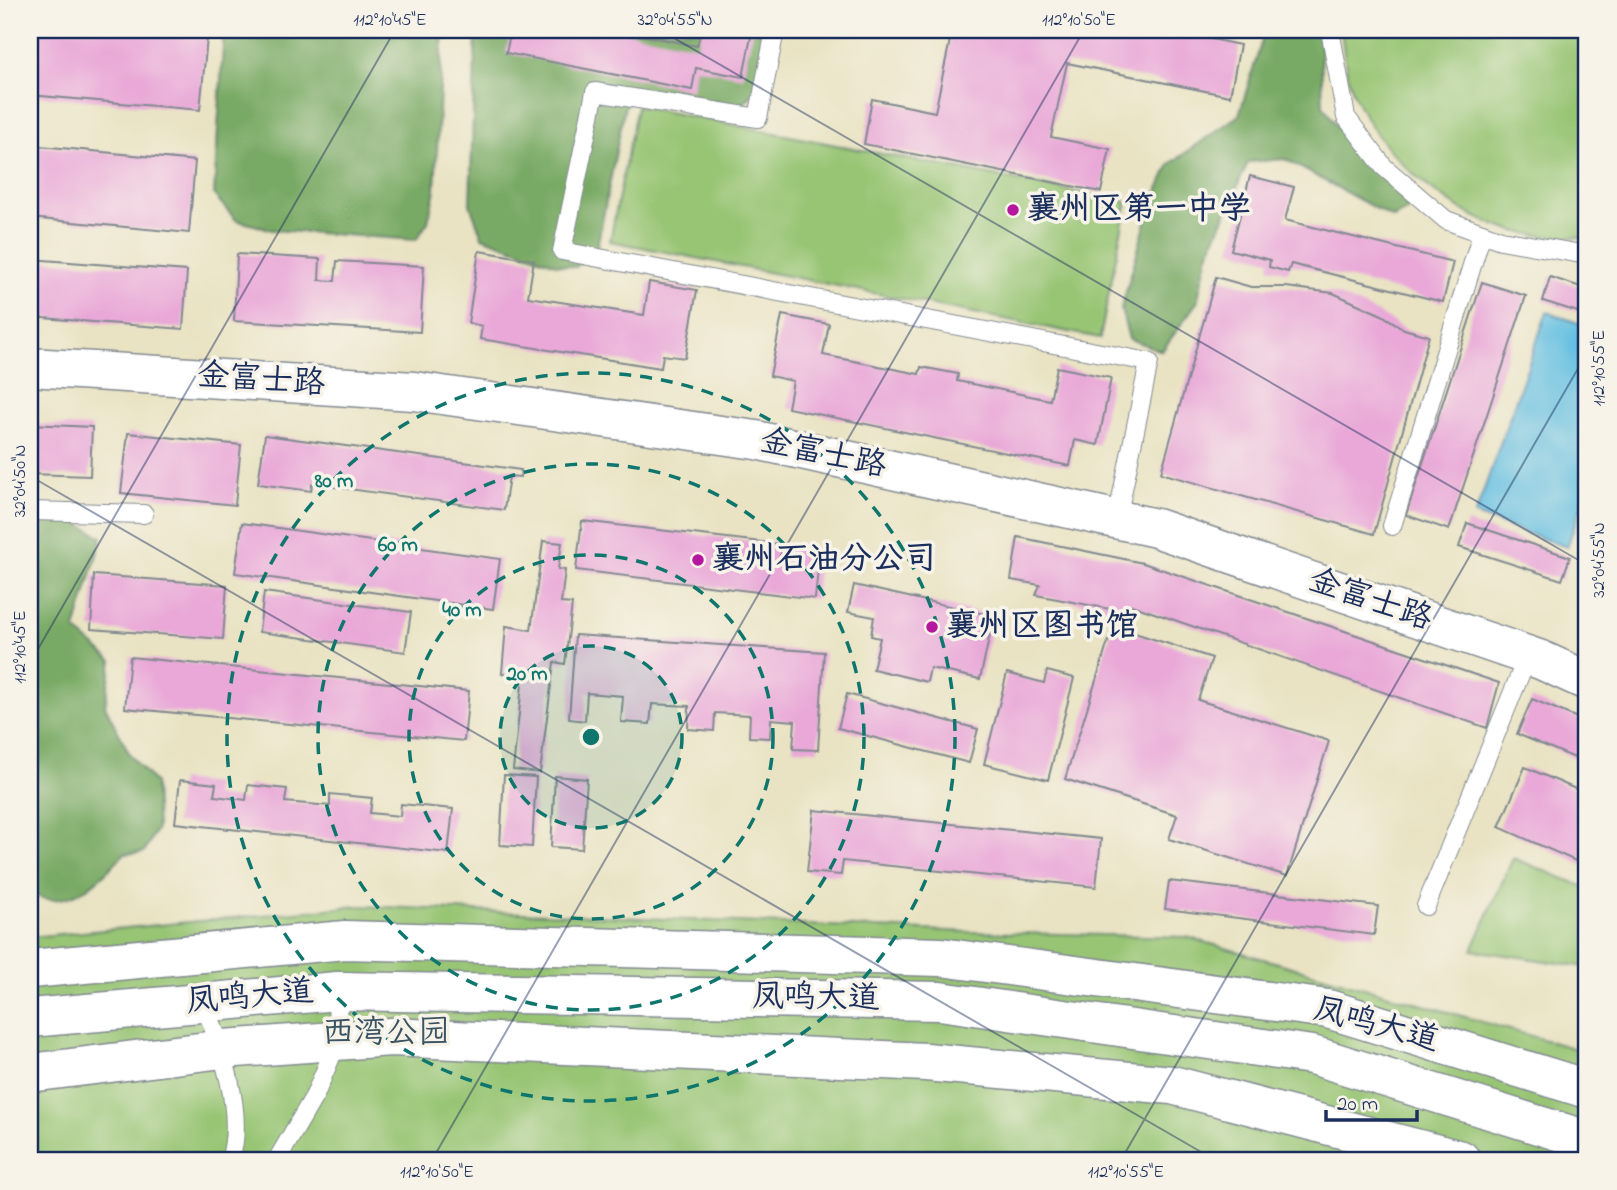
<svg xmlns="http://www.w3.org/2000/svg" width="1617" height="1190" font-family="'Indie Flower','LXGW WenKai TC',sans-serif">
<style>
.green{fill:#97c573;stroke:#597a68;stroke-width:2}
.forest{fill:#79aa65;stroke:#4a6c62;stroke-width:2}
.water{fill:#63bfe1;stroke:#3f77a0;stroke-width:2}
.building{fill:#e9a8d8}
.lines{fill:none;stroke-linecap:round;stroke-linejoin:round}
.service-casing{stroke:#828990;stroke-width:20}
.tertiary-casing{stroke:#828990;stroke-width:41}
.secondary-casing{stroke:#828990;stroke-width:41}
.service{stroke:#fff;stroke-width:18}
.tertiary{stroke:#fff;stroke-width:38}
.secondary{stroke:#fff;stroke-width:38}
.ticks{fill:none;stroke:#1b2f5e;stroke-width:2;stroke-opacity:0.45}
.ring{fill:none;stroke:#0f766e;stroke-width:3.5;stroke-dasharray:12 9}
.poi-dot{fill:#b5179e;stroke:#f7f3e8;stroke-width:2.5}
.labels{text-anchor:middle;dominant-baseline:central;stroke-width:7;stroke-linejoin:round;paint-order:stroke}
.poi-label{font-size:32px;font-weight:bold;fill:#1b2f5e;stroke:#f7f3e8;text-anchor:start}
.street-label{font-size:32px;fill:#1b2f5e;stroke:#f7f3e8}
.park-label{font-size:32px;fill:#3a5463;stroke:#f7f3e8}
.centre{fill:#0f766e;stroke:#f7f3e8;stroke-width:3.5}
.ring-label{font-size:21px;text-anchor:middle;font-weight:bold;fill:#0f766e;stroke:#f7f3e8;stroke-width:7;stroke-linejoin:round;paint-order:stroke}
.neatline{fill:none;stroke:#1b2f5e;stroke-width:2.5}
.ticks-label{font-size:18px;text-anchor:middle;fill:#1b2f5e}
</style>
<rect width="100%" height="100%" fill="#f7f3e8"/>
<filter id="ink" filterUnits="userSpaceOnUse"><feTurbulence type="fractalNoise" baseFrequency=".0143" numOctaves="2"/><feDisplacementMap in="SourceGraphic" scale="14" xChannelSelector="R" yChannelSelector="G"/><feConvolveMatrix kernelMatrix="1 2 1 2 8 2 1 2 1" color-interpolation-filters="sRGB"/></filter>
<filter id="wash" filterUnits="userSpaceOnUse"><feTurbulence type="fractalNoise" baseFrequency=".00686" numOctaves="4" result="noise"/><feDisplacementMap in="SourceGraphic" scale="28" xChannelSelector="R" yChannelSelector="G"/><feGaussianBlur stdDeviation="1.57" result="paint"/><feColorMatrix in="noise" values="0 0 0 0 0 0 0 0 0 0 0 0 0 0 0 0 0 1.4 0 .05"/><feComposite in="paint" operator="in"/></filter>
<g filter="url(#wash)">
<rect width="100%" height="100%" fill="#e9e3c3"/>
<g class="green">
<path d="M1341 30H1587V237C1558 238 1525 236 1497 226 1437 204 1370 145 1350 83 1344 67 1344 47 1341 30Z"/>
<polygon points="637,106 1127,202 1100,338 610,241"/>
<polygon points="1513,858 1587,888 1587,967 1472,950"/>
<polygon points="359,906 970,932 1187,937 1587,1052 1587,1160 30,1160 30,937"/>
</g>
<g class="forest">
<polygon points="224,30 443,30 435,190 428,222 416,240 272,230 236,220 214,195"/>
<polygon points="476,30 768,30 757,90 742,105 643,91 625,106 597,247 576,267 556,264 482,237 470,204"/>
<polygon points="1274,30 1320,30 1323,105 1352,149 1403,195 1408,210 1393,218 1285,159 1248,162 1208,254 1197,302 1162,351 1129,339 1121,309 1149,211 1170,164 1239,115 1263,37"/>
<path d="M30 521H74L102 537 75 630 112 661 105 706 130 755 155 783 157 828 144 852 124 854C100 880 67 914 30 893Z"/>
</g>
<polygon class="water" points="1547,312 1587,326 1587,490 1567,547 1475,515"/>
<g id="blocks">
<g class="building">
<polygon points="30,30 121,30 207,38 200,110 30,95"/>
<polygon points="511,30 615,30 697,46 701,30 752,32 743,77 696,68 692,90 506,53"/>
<polygon points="908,30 1168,30 1240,45 1230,96 1067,63 1051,137 1110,149 1101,192 864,144 872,99 935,112 950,40"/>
<polygon points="30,145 195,161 189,233 30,218"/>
<polygon points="1250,176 1294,187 1285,220 1453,262 1443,302 1291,264 1288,272 1269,267 1270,260 1231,250"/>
<polygon points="479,251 534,260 528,297 644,315 649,282 697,290 685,358 663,355 661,368 480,339 482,326 468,323"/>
<polygon points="237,254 320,259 319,280 335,281 337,261 424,266 420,332 234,321"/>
<polygon points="30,259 187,271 183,329 30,317"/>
<polygon points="1216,277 1251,287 1286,287 1333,293 1382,315 1404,329 1429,336 1374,534 1161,473"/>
<polygon points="1550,277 1587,289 1587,315 1543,301"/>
<polygon points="1482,282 1526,296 1449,530 1406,515"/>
<polygon points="782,315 829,324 823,355 919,374 921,367 958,374 957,381 1050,400 1057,367 1111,378 1098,445 1075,440 1070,466 788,408 793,381 770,376"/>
<polygon points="30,424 92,427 90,476 30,474"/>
<polygon points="128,433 241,445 235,505 121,493"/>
<polygon points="265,435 521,470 520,477 509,476 504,510 312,484 311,491 258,484"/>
<polygon points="582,521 820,549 815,599 576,570"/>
<polygon points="242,523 500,559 493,609 235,573"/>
<polygon points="1467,523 1570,557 1562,580 1459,547"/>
<polygon points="1018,537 1143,563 1499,683 1487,728 1131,605 1131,613 1036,595 1040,585 1011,580"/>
<polygon points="543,541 562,543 558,569 565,570 561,603 572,604 565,664 554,662 540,773 513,770 523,675 502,673 506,626 531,630"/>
<polygon points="94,575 227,585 223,639 91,629"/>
<polygon points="854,585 994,616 980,679 930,668 927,682 873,669 880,638 871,636 874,617 848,612"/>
<polygon points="264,592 411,612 405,652 259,632"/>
<polygon points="1113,626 1212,658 1198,700 1329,741 1287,876 1169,839 1177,815 1065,779"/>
<polygon points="575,635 824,652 818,750 793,749 795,721 771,719 770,738 749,737 750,715 715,713 714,731 688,729 689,706 652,704 650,724 621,722 623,696 587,693 585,721 569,719"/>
<polygon points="130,657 469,691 464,741 125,708"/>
<polygon points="1047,671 1074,678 1048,780 984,764 1007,673 1044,683"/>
<polygon points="847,694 978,729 969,763 838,728"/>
<polygon points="1532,699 1587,722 1587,763 1517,734"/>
<polygon points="1525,767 1587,794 1587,866 1499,827"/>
<polygon points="504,775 536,777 532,847 500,845"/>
<polygon points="555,776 587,779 582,849 551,847"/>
<polygon points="180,780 216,784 214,796 246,800 248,785 287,789 285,802 330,806 330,794 372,798 370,813 400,816 401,804 453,809 448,853 175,823"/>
<polygon points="814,810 1101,839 1096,887 843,861 841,875 807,872"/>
<polygon points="1169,881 1378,906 1374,935 1165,909"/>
</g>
</g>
</g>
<g filter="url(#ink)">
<use href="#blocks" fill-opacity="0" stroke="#828990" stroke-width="2"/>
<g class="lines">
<defs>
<g id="service">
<polyline points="775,30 758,118 595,92 562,251 1149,362 1117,519"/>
<polyline points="1330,30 1346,117 1384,167 1446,220 1501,240 1587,255"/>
<polyline points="30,511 144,514"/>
<polyline points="1392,526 1482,233"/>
<polyline points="1426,906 1528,655"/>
<path d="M203 1002C222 1046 245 1114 230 1160"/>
<polyline points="277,1160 315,1095 338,1040 337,991"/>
</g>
<g id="tertiary">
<polyline points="30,367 414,391 756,440 1156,528 1541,660 1587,681"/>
<polyline points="30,1073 223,1049 391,1037 926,1062 1172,1085 1461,1160"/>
</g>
<g id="secondary">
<polyline points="30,969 345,940 941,957 1328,1009 1587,1089"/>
<polyline points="30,1018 337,991 940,1001 1312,1055 1587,1140"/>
</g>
</defs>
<use href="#service" class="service-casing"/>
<use href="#tertiary" class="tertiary-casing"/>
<use href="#secondary" class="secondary-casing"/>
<use href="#service" class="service"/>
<use href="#tertiary" class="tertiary"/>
<use href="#secondary" class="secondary"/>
</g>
</g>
<path class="ticks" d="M660 30 1587 565M30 476 1215 1160M30 663 395 30M432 1160 1084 30M1121 1160 1587 353"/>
<circle cx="591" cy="737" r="91" fill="#0f766e" fill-opacity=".12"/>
<g class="ring">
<circle cx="591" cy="737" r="91"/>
<circle cx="591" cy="737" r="182"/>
<circle cx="591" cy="737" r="273"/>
<circle cx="591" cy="737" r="364"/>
</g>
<g class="poi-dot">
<circle cx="1013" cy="210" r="7"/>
<circle cx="698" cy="560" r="7"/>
<circle cx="932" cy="627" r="7"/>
</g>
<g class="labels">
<g class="poi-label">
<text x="1027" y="210">襄州区第一中学</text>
<text x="712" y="560">襄州石油分公司</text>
<text x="946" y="627">襄州区图书馆</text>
</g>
<g class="street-label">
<text transform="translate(261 381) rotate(4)">金富士路</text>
<text transform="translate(823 455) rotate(12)">金富士路</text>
<text transform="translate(1370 601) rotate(19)">金富士路</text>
<text transform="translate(250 998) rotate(-5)">凤鸣大道</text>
<text transform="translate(816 999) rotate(1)">凤鸣大道</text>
<text transform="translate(1376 1026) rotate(15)">凤鸣大道</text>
</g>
<g class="park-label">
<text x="386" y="1034">西湾公园</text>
</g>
</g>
<circle cx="591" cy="737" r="10" class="centre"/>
<g class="ring-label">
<text x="334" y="487">80 m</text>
<text x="398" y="551">60 m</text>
<text x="462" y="616">40 m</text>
<text x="527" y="680">20 m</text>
</g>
<rect width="1617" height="1190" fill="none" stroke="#f7f3e8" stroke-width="77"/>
<path d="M1326 1110v10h91v-10" fill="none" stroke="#1b2f5e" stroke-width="3.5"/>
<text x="1337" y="1110" font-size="21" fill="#1b2f5e" stroke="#f7f3e8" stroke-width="5" paint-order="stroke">20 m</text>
<rect x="38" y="38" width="1540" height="1114" class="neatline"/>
<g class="ticks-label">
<text x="390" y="25">112°10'45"E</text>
<text x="675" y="25">32°04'55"N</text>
<text x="1079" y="25">112°10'50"E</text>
<text transform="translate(1598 368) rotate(-90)" y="6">112°10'55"E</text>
<text transform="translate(19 481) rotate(-90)" y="6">32°04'50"N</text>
<text transform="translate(1598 560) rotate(-90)" y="6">32°04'55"N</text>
<text transform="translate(19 647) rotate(-90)" y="6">112°10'45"E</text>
<text x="437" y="1177">112°10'50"E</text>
<text x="1126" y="1177">112°10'55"E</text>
</g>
</svg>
